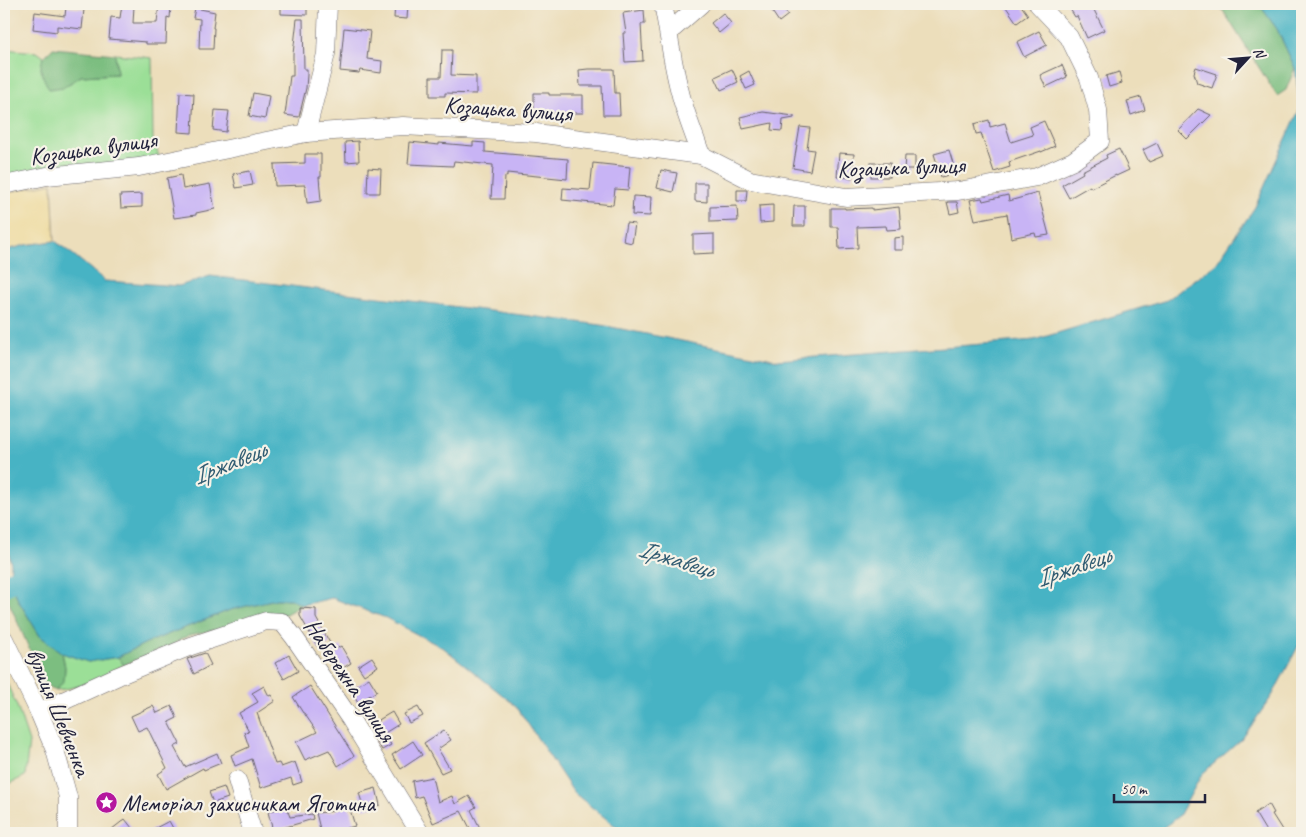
<svg xmlns="http://www.w3.org/2000/svg" width="1306" height="837" font-family="Caveat,sans-serif">
<style>
.green{fill:#9bdf97;stroke:#5e8069}
.forest{fill:#7cbe80;stroke:#4f705e}
.sand{fill:#eeda9e;stroke:#887e6c}
.water{fill:#47b3c4;stroke:#346a80}
.lines{fill:none;stroke-linecap:round;stroke-linejoin:round}
.river{stroke:#47b3c4;stroke-width:22}
.building{fill:#c8b4f5}
.minor-casing{stroke:#696468;stroke-width:19}
.minor{stroke:#fff;stroke-width:18}
.labels{text-anchor:middle;dominant-baseline:central;stroke-width:4.5;stroke-linejoin:round;paint-order:stroke}
.street-label{font-size:24px;fill:#22223b;stroke:#f7f3e8}
.poi-label{font-size:24px;fill:#22223b;stroke:#f7f3e8;text-anchor:start}
.water-label{font-size:25px;font-style:italic;fill:#315c72;stroke:#f7f3e8}
</style>
<rect width="100%" height="100%" fill="#f7f3e8"/>
<filter id="ink" filterUnits="userSpaceOnUse"><feTurbulence type="fractalNoise" baseFrequency=".02" numOctaves="2"/><feDisplacementMap in="SourceGraphic" scale="10" xChannelSelector="R" yChannelSelector="G"/><feConvolveMatrix kernelMatrix="1 2 1 2 8 2 1 2 1" color-interpolation-filters="sRGB"/></filter>
<filter id="wash" filterUnits="userSpaceOnUse"><feTurbulence type="fractalNoise" baseFrequency=".0096" numOctaves="4" result="noise"/><feDisplacementMap in="SourceGraphic" scale="20" xChannelSelector="R" yChannelSelector="G"/><feGaussianBlur stdDeviation="1.12" result="paint"/><feColorMatrix in="noise" values="0 0 0 0 0 0 0 0 0 0 0 0 0 0 0 0 0 1.4 0 .05"/><feComposite in="paint" operator="in"/></filter>
<g filter="url(#wash)">
<rect width="100%" height="100%" fill="#ecdebb"/>
<g class="green">
<polygon points="4,49 37,52 44,57 41,69 42,74 64,87 81,76 117,74 115,54 152,58 153,139 160,159 4,180"/>
<path d="M62 653 88 662 118 657 124 665C102 676 81 689 56 690 67 677 66 669 62 653Z"/>
<polygon points="4,677 17,706 29,742 25,776 11,783 4,782"/>
</g>
<g class="forest">
<polygon points="1209,4 1259,4 1277,29 1295,68 1286,90 1277,96 1222,9"/>
<path d="M53 48 115 54 117 74 81 76 64 87 49 89C44 79 37 68 44 57 46 54 51 51 53 48Z"/>
<polygon points="13,587 18,600 40,636 62,653 65,667 64,681 56,690 45,685 4,591 7,588"/>
<polygon points="276,599 291,599 302,605 282,616 190,635 179,640 177,643 124,665 118,657 146,643 230,610"/>
</g>
<polygon class="sand" points="52,183 55,241 25,245 4,251 4,193"/>
<polygon class="water" points="1259,4 1302,4 1302,639 1272,696 1242,739 1202,774 1179,816 1156,833 624,833 574,793 516,706 445,649 386,618 332,598 302,605 291,599 276,599 230,610 146,643 118,657 88,662 62,653 40,636 18,600 10,579 11,564 7,544 4,537 4,251 25,245 55,241 75,256 105,281 179,286 210,276 260,282 601,325 778,360 1034,340 1167,300 1216,264 1255,207 1300,108 1295,68 1277,29"/>
<g class="lines">
<polyline class="river" points="4,585 40,570"/>
</g>
<g id="blocks">
<g class="building">
<polygon points="122,4 134,6 133,23 157,23 159,4 167,4 167,7 171,7 170,18 167,17 166,44 146,44 146,42 109,39 111,17 120,18"/>
<polygon points="281,4 307,4 307,15 281,14"/>
<polygon points="395,4 408,4 407,19 394,18"/>
<polygon points="774,4 780,4 788,15 779,22 769,7"/>
<polygon points="1004,4 1020,4 1028,15 1017,23"/>
<polygon points="1067,4 1091,4 1104,30 1087,38 1077,16 1075,17"/>
<polygon points="66,7 84,9 82,29 57,26 57,32 33,29 35,12 65,16"/>
<polygon points="195,8 215,12 213,28 214,28 213,49 199,49 200,19 193,18"/>
<polygon points="644,10 645,24 641,24 643,61 625,62 623,33 626,33 623,13"/>
<polygon points="723,13 731,23 719,33 711,23"/>
<polygon points="297,19 303,19 304,69 307,69 307,75 306,88 299,117 285,115 290,76 293,76 293,54"/>
<polygon points="344,28 370,31 367,59 382,61 381,73 360,70 359,73 340,71"/>
<polygon points="1039,31 1047,45 1024,57 1017,42"/>
<polygon points="442,50 452,50 451,75 476,76 476,94 445,93 445,96 430,96 430,77 441,77"/>
<polygon points="1062,65 1067,77 1046,87 1040,75"/>
<polygon points="1196,67 1217,74 1212,88 1197,83 1194,73"/>
<polygon points="588,69 614,69 615,93 619,93 620,115 603,115 602,86 580,86 579,70"/>
<polygon points="732,69 738,82 721,90 715,77"/>
<polygon points="749,71 755,85 746,89 740,76"/>
<polygon points="1119,72 1122,83 1109,87 1106,76"/>
<polygon points="180,93 194,94 192,133 178,132"/>
<polygon points="253,93 269,96 265,119 249,116"/>
<polygon points="534,93 549,93 549,95 583,95 583,113 549,113 549,115 534,115"/>
<polygon points="1141,97 1145,110 1131,115 1127,101"/>
<polygon points="1198,109 1211,115 1187,139 1178,130"/>
<polygon points="215,110 229,111 226,132 213,130"/>
<polygon points="763,112 794,116 794,118 783,120 782,131 771,130 772,123 743,129 740,117"/>
<polygon points="989,120 990,127 1005,123 1011,142 1033,135 1030,127 1044,121 1055,146 1041,152 1041,151 1009,162 1010,167 994,172 981,133 976,134 974,124"/>
<polygon points="800,127 810,128 807,149 814,150 810,171 793,168"/>
<polygon points="358,141 359,161 346,162 345,142"/>
<polygon points="410,142 439,145 439,143 473,146 473,142 485,143 485,152 568,159 567,179 507,173 507,177 505,176 504,199 491,199 493,165 454,161 453,166 408,164"/>
<polygon points="1157,143 1163,156 1149,162 1143,150"/>
<polygon points="1119,149 1129,170 1116,176 1116,175 1091,188 1090,186 1069,198 1062,185 1083,173 1082,171 1107,158 1106,155"/>
<polygon points="949,150 956,173 941,177 934,154"/>
<polygon points="839,153 854,154 852,178 837,177"/>
<polygon points="305,154 321,154 321,177 319,177 321,201 307,203 305,185 275,186 274,164 305,163"/>
<polygon points="905,156 915,156 915,169 904,169"/>
<polygon points="593,163 630,167 628,190 615,189 613,205 562,200 563,188 590,190"/>
<rect x="871" y="163" width="19" height="14"/>
<polygon points="368,168 381,169 380,193 367,193"/>
<polygon points="661,170 677,173 673,192 657,188"/>
<polygon points="250,171 253,185 236,188 233,174"/>
<polygon points="181,175 183,189 210,184 215,209 196,213 196,215 174,218 167,178"/>
<polygon points="695,183 707,183 707,202 695,201"/>
<polygon points="737,190 747,190 746,201 737,201"/>
<polygon points="1038,193 1049,235 1036,237 1035,233 1011,238 1007,214 975,220 970,200 982,198 983,201 1008,195 1009,201"/>
<polygon points="142,194 142,207 121,208 120,195"/>
<polygon points="633,196 651,197 650,216 632,215"/>
<polygon points="947,202 957,202 959,212 950,214"/>
<polygon points="773,205 773,222 760,223 759,206"/>
<polygon points="737,206 738,221 710,222 710,207"/>
<polygon points="794,206 805,206 805,226 793,226"/>
<polygon points="899,207 901,229 887,230 886,226 857,227 858,248 839,249 838,227 831,227 831,208 845,208 845,209 872,208 872,210"/>
<polygon points="626,223 635,224 632,243 623,241"/>
<polygon points="714,234 714,253 693,254 693,235"/>
<polygon points="903,237 903,250 894,250 894,238"/>
<polygon points="300,608 316,609 316,618 330,643 319,649 300,616"/>
<polygon points="341,646 351,663 338,671 328,654"/>
<polygon points="205,653 211,665 194,674 187,659"/>
<polygon points="289,655 298,671 284,679 275,663"/>
<polygon points="372,657 378,666 364,675 358,666"/>
<polygon points="369,678 377,691 358,703 350,690"/>
<polygon points="264,686 269,696 271,695 275,701 257,713 275,764 279,763 281,767 295,762 302,782 293,785 291,778 261,788 252,759 235,766 231,755 249,747 244,732 249,731 239,713 258,702 252,693"/>
<polygon points="310,686 354,756 338,766 329,750 305,760 296,742 317,732 304,713 303,713 293,697"/>
<polygon points="153,706 157,713 172,706 177,718 169,722 180,744 174,747 185,767 217,753 221,763 204,770 203,768 166,789 158,774 167,768 147,727 138,731 131,716"/>
<polygon points="418,707 423,716 409,723 404,714"/>
<polygon points="392,712 399,724 380,736 372,724"/>
<polygon points="444,730 451,740 438,749 450,769 441,773 424,743"/>
<polygon points="387,737 391,745 382,750 377,742"/>
<polygon points="413,741 422,755 401,769 392,755"/>
<polygon points="432,777 438,802 452,796 455,804 469,796 476,807 471,810 480,828 472,832 461,811 433,823 422,796 415,798 412,781"/>
<polygon points="224,787 228,798 213,803 209,792"/>
<polygon points="376,788 380,805 364,809 359,793"/>
<polygon points="1269,804 1274,813 1272,814 1284,833 1267,833 1255,813"/>
<polygon points="286,806 290,817 312,814 313,819 273,831 268,812"/>
<polygon points="349,806 355,826 329,833 321,833 316,813 336,811 336,809"/>
<polygon points="125,819 136,833 107,833"/>
<polygon points="169,821 174,830 167,833 146,833"/>
</g>
</g>
</g>
<g filter="url(#ink)">
<use href="#blocks" fill-opacity="0" stroke="#696468" stroke-width="1"/>
<g class="lines">
<defs>
<g id="minor">
<path d="M663 4C669 33 672 63 680 92 685 113 694 134 701 155"/>
<polyline points="669,32 701,4"/>
<polyline points="306,133 326,54 328,4"/>
<polyline points="4,185 47,176 139,167 306,133 403,126 536,133 701,155 750,180 846,197 958,191 1037,177 1073,161 1100,141 1098,110 1089,78 1069,37 1038,4"/>
<polyline points="4,639 39,712 55,750 68,797 68,833"/>
<polyline points="39,712 118,676 191,646 266,621 282,622 294,637 351,720 420,833"/>
<polyline points="237,780 248,817 253,833"/>
</g>
</defs>
<use href="#minor" class="minor-casing"/>
<use href="#minor" class="minor"/>
</g>
</g>
<defs>
<symbol id="sight-disc" viewBox="-11 -11 22 22"><circle r="9.5" fill="#b5179e" stroke="#f7f3e8"/><path d="M0-6L1.8-2.2L6-1.7L2.9 1.2L3.7 5.4L0 3.3L-3.7 5.4L-2.9 1.2L-6-1.7L-1.8-2.2Z" fill="#fff"/></symbol>
</defs>
<g fill-rule="evenodd">
<use href="#sight-disc" x="94" y="790" width="25" height="25"/>
</g>
<g class="labels">
<g class="street-label">
<text transform="translate(508 109) rotate(4)">Козацька вулиця</text>
<text transform="translate(93 148) rotate(-8)">Козацька вулиця</text>
<text transform="translate(901 167) rotate(-2)">Козацька вулиця</text>
<text transform="translate(350 680) rotate(56)">Набережна вулиця</text>
<text transform="translate(59 712) rotate(68)">вулиця Шевченка</text>
</g>
<g class="poi-label">
<text x="122" y="803">Меморіал захисникам Яготина</text>
</g>
<g class="water-label">
<text transform="translate(229 463) rotate(-22)">Іржавець</text>
<text transform="translate(676 559) rotate(17)">Іржавець</text>
<text transform="translate(1073 567) rotate(-19)">Іржавець</text>
</g>
</g>
<rect width="1306" height="837" fill="none" stroke="#f7f3e8" stroke-width="20"/>
<g transform="translate(1248 58) rotate(64)" stroke="#f7f3e8" stroke-width="4" paint-order="stroke">
<path d="M0-4L9 19L0 12L-9 19Z" fill="#22223b"/>
<text y="-8" font-size="14" font-weight="bold" text-anchor="middle" fill="#22223b">N</text>
</g>
<path d="M1114 794v8h91v-8" fill="none" stroke="#22223b" stroke-width="2.5"/>
<text x="1121" y="794" font-size="15" fill="#22223b" stroke="#f7f3e8" stroke-width="4" paint-order="stroke">50 m</text>
</svg>
